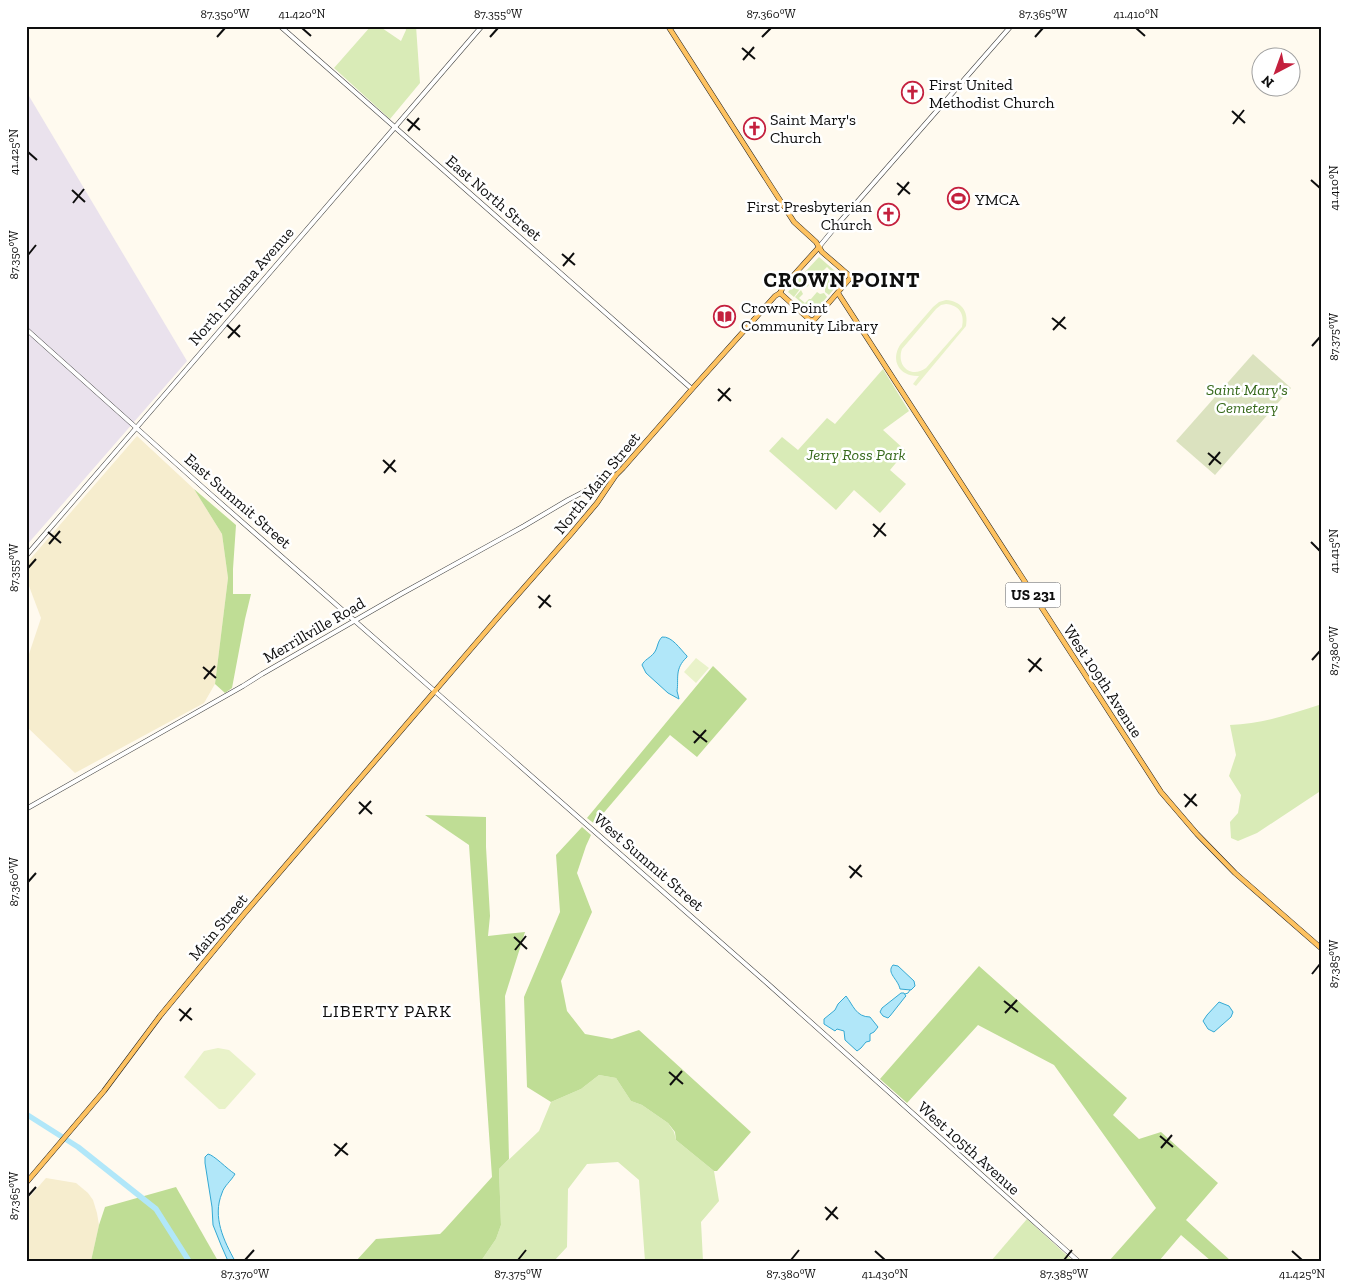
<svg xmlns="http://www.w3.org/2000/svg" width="1348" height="1287" font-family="'Zilla Slab',serif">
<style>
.industrial{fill:#eae2ed}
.farmland{fill:#f6edce}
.green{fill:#d9ebb7}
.forest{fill:#bfdd95}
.cemetery{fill:#dbe2bf}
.pitch{fill:#e9f2c9;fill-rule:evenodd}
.water{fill:#b1e7f9;stroke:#35a9d3}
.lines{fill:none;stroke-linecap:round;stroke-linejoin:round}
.stream{stroke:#35a9d3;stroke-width:1}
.river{stroke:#b1e7f9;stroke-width:5.5}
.minor-casing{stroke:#414141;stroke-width:5}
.major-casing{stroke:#1f1f1f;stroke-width:5.5}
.minor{stroke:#fff;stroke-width:4}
.major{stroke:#fec260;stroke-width:4.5}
.ticks{fill:none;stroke:#0e0e0e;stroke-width:2}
.labels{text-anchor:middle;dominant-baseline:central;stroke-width:5;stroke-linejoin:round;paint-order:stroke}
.shield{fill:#fff;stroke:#565656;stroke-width:1}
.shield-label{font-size:15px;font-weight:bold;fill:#0e0e0e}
.poi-label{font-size:16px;fill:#0e0e0e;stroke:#fff;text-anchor:start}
.street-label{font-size:16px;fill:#0e0e0e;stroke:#fff}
.park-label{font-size:16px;font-style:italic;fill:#36691b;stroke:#fff}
.neighbourhood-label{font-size:18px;letter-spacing:1px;fill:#0e0e0e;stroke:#fff}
.district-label{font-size:21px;font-weight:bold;letter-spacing:1px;fill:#0e0e0e;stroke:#fff}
.neatline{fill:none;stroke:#0e0e0e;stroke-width:2}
.ticks-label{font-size:12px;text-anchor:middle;fill:#0e0e0e}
</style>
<rect width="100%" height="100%" fill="#fffaef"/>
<polygon class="industrial" points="26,91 187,361 26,546"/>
<g class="farmland">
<polygon points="137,436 194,489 222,534 228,578 215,684 204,703 75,773 26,726 26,663 41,618 26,578 26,564"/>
<polygon points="46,1178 76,1183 88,1193 93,1200 97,1213 99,1225 91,1261 26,1261 26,1201"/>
</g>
<g class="green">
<polygon points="371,26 379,26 401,41 406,30 405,26 416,26 420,83 390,119 334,68"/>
<polygon points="819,257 843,278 829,295 825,292 825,288 822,285 829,279 829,276 832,272 827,267 823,271 820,271 815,279 812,277 811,279 804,273"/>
<polygon points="802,275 809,281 807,283 809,285 807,287 801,283 798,287 800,289 794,297 788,292"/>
<polygon points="801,290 803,294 799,298 805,303 809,299 811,299 817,292 820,294 824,293 827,297 813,313 795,297"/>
<polygon points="883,369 909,411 883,430 906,451 890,470 906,484 880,513 854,490 836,510 769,451 782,437 798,450 827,418 835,424"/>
<path d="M1322 704V790L1257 833 1238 841 1231 838 1230 822 1238 813 1241 795 1229 776 1236 755 1230 725C1262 724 1291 714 1322 704Z"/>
<polygon points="599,1075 616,1078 631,1101 642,1105 668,1123 674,1132 676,1140 714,1171 719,1201 701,1222 703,1261 645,1261 639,1180 618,1162 587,1164 568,1189 567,1247 554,1261 481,1261 496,1239 501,1225 499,1169 539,1131 551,1102 581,1089"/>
<polygon points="1027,1219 1073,1261 991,1261"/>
</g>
<g class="forest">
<polygon points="194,489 236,525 233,569 233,594 251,594 245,619 232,688 225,693 215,684 228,578 222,534"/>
<polygon points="713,666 747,699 697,757 670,735 601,816 596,825 587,818"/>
<polygon points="425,815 486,817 486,847 490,916 488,936 525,932 505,996 509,1159 499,1169 501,1225 496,1239 481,1261 356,1261 376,1239 440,1234 445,1229 492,1177 469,845"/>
<polygon points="582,827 591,835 586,846 577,873 592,912 561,981 567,1011 585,1034 612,1039 639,1030 751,1132 717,1171 714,1171 676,1140 675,1132 668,1123 642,1105 631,1101 616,1078 599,1075 581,1089 551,1102 527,1087 524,997 560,912 556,855"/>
<polygon points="979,966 1127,1098 1113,1115 1139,1139 1161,1132 1218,1183 1186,1220 1231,1261 1211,1261 1181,1235 1159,1261 1109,1261 1156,1208 1054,1065 978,1025 907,1103 880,1079"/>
<polygon points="176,1187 218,1261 91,1261 99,1225 105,1207"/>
</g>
<polygon class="cemetery" points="1253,354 1291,388 1215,475 1176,441"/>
<g class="pitch">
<path d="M946 300C961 301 969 311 966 326L916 386 913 384 919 376C900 377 890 361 900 345L933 307 939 302ZM946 304C959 305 965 314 962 327L926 368C911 379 896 366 902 349L936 309 941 305Z"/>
<polygon points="696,658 709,668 696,683 684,672"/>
<polygon points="218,1048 229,1050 256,1074 225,1109 219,1109 184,1077 204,1051"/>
</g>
<g class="water">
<path d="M662 637C672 636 680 649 687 656V657C674 669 679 679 677 691L679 699 668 693 646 673 642 665C644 660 650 658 654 653 658 648 657 642 662 637Z"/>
<path d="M893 965 898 966 914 981 915 986 911 990 900 989C898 979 886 973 893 965Z"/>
<polygon points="901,993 904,993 906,996 905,997 890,1016 888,1018 883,1016 880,1012 882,1008"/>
<path d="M846 996C853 1005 856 1017 870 1017L878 1027 874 1032 870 1034V1041L866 1042 861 1048 857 1051 845 1040 844 1031 837 1029 835 1031 824 1024V1019L835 1010 838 1004Z"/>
<polygon points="1219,1002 1229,1006 1233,1012 1231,1017 1214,1032 1208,1029 1203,1021 1207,1015"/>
<path d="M208 1154C214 1155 227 1169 235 1174 231 1181 224 1186 222 1193 212 1217 224 1241 235 1261H228L221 1245 213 1225 212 1207 205 1163V1157Z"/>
</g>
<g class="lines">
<polyline class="stream" points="905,994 908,993 910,990"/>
<polyline class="river" points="26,1114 78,1147 156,1209 189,1261"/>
<defs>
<g id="minor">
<polyline points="280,26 692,389"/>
<polyline points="819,247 837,225 1011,26"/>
<polyline points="26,329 208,492 767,983 1078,1261"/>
<polyline points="26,556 482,26"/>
<polyline points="26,809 243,686 262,674 401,594 524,526 568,500 616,475"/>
</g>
<g id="major">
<polyline points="668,26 794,222 816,242 822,252 851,277 814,320 810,320 780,293"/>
<polyline points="838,293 1161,792 1197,834 1235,873 1322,949"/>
<polyline points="26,1183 104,1091 160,1016 244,914 500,615 571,534 597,503 616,475 623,468 692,389 775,296 780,293 783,287 819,247"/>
</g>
</defs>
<use href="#minor" class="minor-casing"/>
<use href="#major" class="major-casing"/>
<use href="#minor" class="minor"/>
<use href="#major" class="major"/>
</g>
<path class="ticks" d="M302 28 311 36M1136 28 1145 36M217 37 225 28M490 37 498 28M762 37 771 28M1035 37 1043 28M742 48 755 59M743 60 754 47M1232 111 1245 123M407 119 420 130M1233 124 1244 110M408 131 419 118M28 152 37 160M1311 180 1320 188M897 183 910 194M72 190 85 202M898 195 909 182M73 203 84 189M562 254 575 265M28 255 36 245M563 266 574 253M1052 318 1066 329M227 325 240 337M1053 330 1065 317M228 338 240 325M1312 346 1320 337M718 389 731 401M718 401 730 388M1208 453 1221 464M383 460 396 472M1209 465 1220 452M384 473 395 460M873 524 886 536M48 532 61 543M874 537 885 523M1311 542 1320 551M49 544 60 531M28 568 36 559M538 596 551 607M539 608 550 595M1028 659 1042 671M1312 660 1320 651M203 667 216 678M1029 672 1041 658M204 679 215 666M693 731 707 742M694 743 706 730M1184 794 1197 806M359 802 372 814M1185 807 1196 794M359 814 371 801M849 866 862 877M850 878 861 865M28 882 36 873M514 937 527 949M515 950 526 936M1312 974 1320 964M1004 1001 1018 1012M179 1009 192 1020M1005 1013 1017 1000M180 1021 191 1008M669 1072 683 1084M670 1085 682 1071M1160 1136 1173 1147M334 1144 348 1155M1161 1148 1172 1135M335 1156 347 1143M28 1196 36 1187M825 1207 838 1219M826 1220 837 1207M875 1251 885 1260M1292 1251 1302 1260M245 1260 254 1250M518 1260 526 1250M791 1260 799 1250M1064 1260 1072 1250"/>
<defs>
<symbol id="church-ring" viewBox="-11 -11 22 22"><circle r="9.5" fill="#fff" stroke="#c4203e" stroke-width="1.5"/><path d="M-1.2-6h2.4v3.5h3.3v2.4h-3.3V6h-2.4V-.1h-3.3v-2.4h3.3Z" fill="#c4203e"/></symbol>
<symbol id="stadium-ring" viewBox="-11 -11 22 22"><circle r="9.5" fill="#fff" stroke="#c4203e" stroke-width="1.5"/><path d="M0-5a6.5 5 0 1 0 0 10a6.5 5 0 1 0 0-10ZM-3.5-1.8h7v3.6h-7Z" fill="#c4203e"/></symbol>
<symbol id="library-ring" viewBox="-11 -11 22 22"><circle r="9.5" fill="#fff" stroke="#c4203e" stroke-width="1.5"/><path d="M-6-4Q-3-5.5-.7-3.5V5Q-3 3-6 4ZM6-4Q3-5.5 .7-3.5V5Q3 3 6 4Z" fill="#c4203e"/></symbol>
</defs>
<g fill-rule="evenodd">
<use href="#church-ring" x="900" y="80" width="25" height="25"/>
<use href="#church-ring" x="742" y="116" width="25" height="25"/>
<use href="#stadium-ring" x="946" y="186" width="25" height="25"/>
<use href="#church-ring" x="876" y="202" width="25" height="25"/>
<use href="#library-ring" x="712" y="304" width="25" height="25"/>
</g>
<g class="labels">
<rect class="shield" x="1005.5" y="582.5" width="55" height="25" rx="4"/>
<g class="shield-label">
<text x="1033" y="595">US 231</text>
</g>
<g class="poi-label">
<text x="929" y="84">First United<tspan x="929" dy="18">Methodist Church</tspan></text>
<text x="770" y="119">Saint Mary's<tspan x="770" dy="18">Church</tspan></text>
<text x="975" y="199">YMCA</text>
<text x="872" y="206" text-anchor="end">First Presbyterian<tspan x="872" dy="18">Church</tspan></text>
<text x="741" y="307">Crown Point<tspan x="741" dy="18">Community Library</tspan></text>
</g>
<g class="street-label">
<text transform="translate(494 198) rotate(41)">East North Street</text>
<text transform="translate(241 286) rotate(-49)">North Indiana Avenue</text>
<text transform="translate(597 483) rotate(-51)">North Main Street</text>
<text transform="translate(238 501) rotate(41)">East Summit Street</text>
<text transform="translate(314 630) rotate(-30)">Merrillville Road</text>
<text transform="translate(1103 681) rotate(57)">West 109th Avenue</text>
<text transform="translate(649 862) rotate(41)">West Summit Street</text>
<text transform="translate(218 927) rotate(-50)">Main Street</text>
<text transform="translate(969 1148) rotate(42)">West 105th Avenue</text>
</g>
<g class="park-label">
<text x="1247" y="389">Saint Mary's<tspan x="1247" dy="18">Cemetery</tspan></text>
<text x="856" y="454">Jerry Ross Park</text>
</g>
<g class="neighbourhood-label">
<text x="387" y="1011">LIBERTY PARK</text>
</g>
<g class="district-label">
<text x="842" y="279">CROWN POINT</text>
</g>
</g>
<rect width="1348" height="1287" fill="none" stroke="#ffffff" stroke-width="55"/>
<g transform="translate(1276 72) rotate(221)"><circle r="24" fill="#ffffff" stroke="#9f9f9f"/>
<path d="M0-4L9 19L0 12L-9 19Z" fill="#c4203e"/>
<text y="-8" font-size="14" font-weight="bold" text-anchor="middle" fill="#0e0e0e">N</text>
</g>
<rect x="28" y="28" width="1292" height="1232" class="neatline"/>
<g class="ticks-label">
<text x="225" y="18">87.350°W</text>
<text x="302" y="18">41.420°N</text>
<text x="498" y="18">87.355°W</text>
<text x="771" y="18">87.360°W</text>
<text x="1043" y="18">87.365°W</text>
<text x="1136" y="18">41.410°N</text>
<text transform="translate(14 152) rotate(-90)" y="4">41.425°N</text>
<text transform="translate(1334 188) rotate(-90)" y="4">41.410°N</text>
<text transform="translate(14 255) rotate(-90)" y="4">87.350°W</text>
<text transform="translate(1334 337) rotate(-90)" y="4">87.375°W</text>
<text transform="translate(1334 551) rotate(-90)" y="4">41.415°N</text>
<text transform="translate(14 568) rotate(-90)" y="4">87.355°W</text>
<text transform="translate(1334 651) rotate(-90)" y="4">87.380°W</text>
<text transform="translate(14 882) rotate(-90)" y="4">87.360°W</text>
<text transform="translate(1334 964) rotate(-90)" y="4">87.385°W</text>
<text transform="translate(14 1196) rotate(-90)" y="4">87.365°W</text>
<text x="245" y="1278">87.370°W</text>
<text x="518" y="1278">87.375°W</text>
<text x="791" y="1278">87.380°W</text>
<text x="885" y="1278">41.430°N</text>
<text x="1064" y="1278">87.385°W</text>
<text x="1302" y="1278">41.425°N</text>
</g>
</svg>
